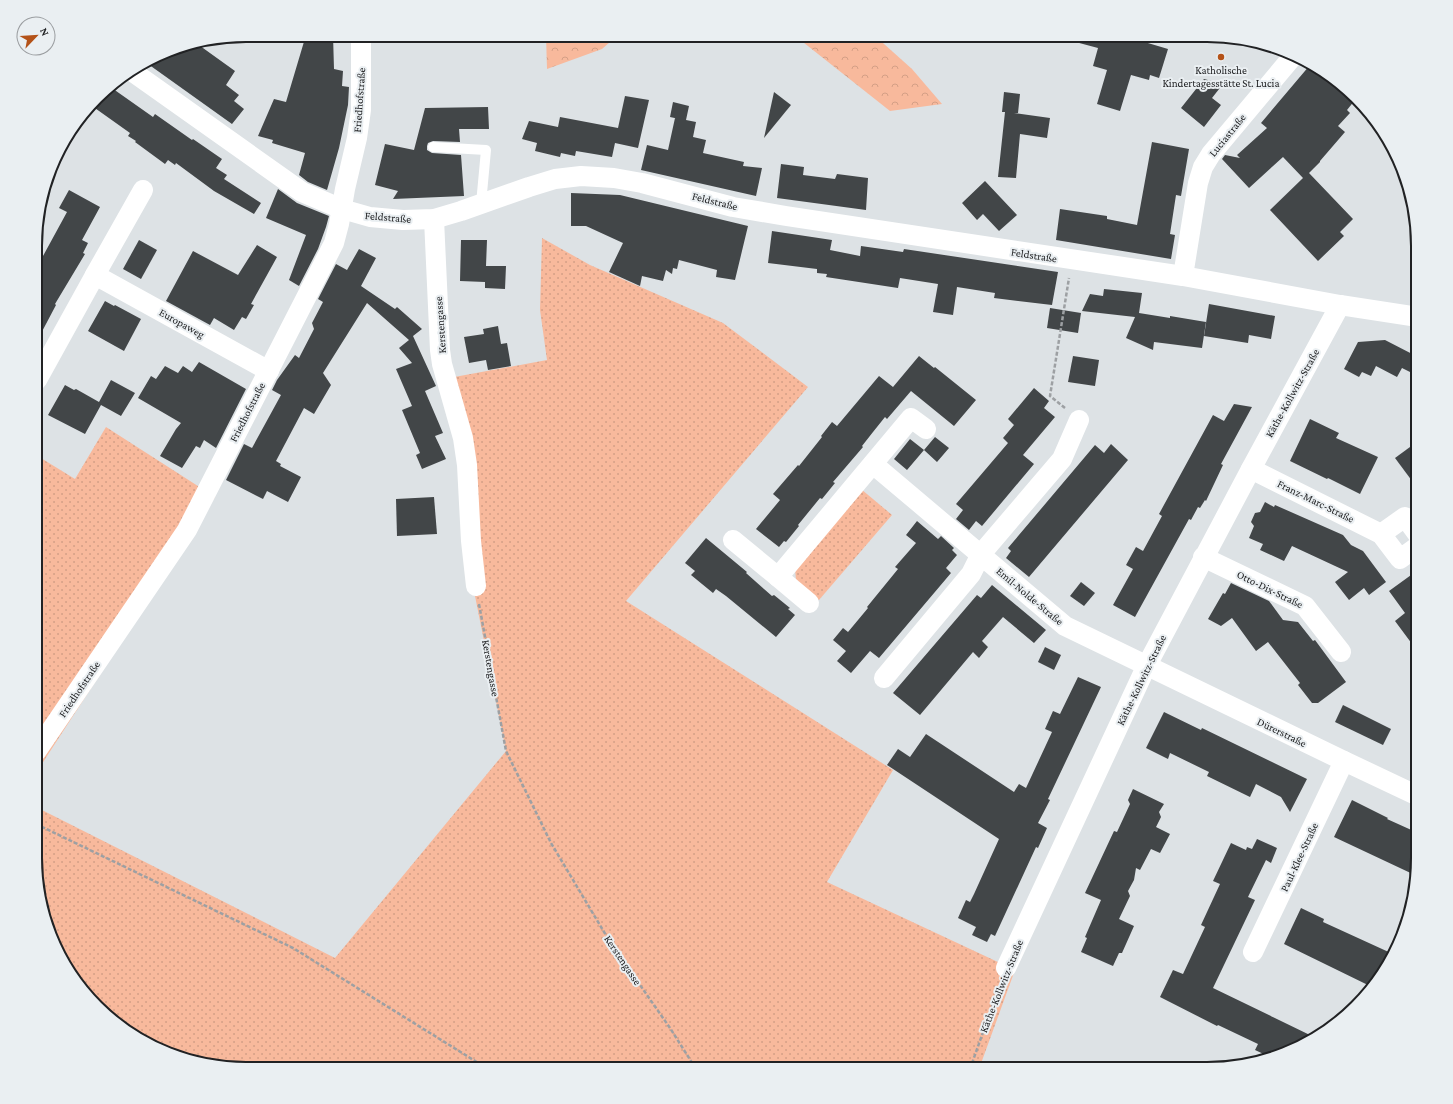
<svg xmlns="http://www.w3.org/2000/svg" width="1453" height="1104" font-family="'Crimson Pro',serif">
<style>
.grass{fill:url(#grass-dots)}
.forest{fill:url(#forest-crowns)}
.building{fill:#424648}
.lines{fill:none;stroke-linecap:round;stroke-linejoin:round}
.path{stroke:#9da0a3;stroke-width:2.5;stroke-dasharray:4 2;stroke-linecap:butt}
.lane{stroke:#fff;stroke-width:10}
.street{stroke:#fff;stroke-width:20}
.poi-dot{fill:#b45218;stroke:#eaeff2;stroke-width:1.5}
.labels{text-anchor:middle;dominant-baseline:central;stroke-width:4;stroke-linejoin:round;paint-order:stroke}
.poi-label{font-size:11px;fill:#212224;stroke:#eaeff2}
.street-label{font-size:11px;fill:#212224;stroke:#eaeff2}
.rim{fill:none;stroke:#212224;stroke-width:2}
</style>
<defs>
<pattern id="grass-dots" width="8" height="8" patternUnits="userSpaceOnUse"><rect width="8" height="8" fill="#f8b99c"/><path d="M2 2h.1M6 6h.1" fill="none" stroke="#d49f86" stroke-width="1.8" stroke-linecap="round"/></pattern>
<pattern id="forest-crowns" width="20" height="18" patternUnits="userSpaceOnUse"><rect width="20" height="18" fill="#f8b99c"/><path d="M2 6a3 3 0 1 1 6 0M12 15a3 3 0 1 1 6 0" fill="none" stroke="#d49f86"/></pattern>
</defs>
<rect width="100%" height="100%" fill="#dde2e5"/>
<g class="grass">
<polygon points="542,238 590,265 723,323 808,387 626,601 893,770 827,882 1015,970 979,1069 232,1069 165,1053 107,1017 57,952 35,872 36,807 335,958 506,751 464,541 458,450 438,380 547,360 540,310"/>
<polygon points="106,427 215,497 36,773 36,455 75,479"/>
<polygon points="861,489 892,515 819,600 796,580 795,568"/>
</g>
<g class="forest">
<polygon points="546,35 618,35 602,49 547,69"/>
<polygon points="794,35 874,35 912,69 942,104 890,111"/>
</g>
<g class="building">
<polygon points="306,35 333,35 334,69 343,71 342,86 349,87 348,105 339,148 327,190 308,182 299,175 305,153 272,143 273,140 258,136 274,99 286,102"/>
<polygon points="1069,35 1121,35 1168,49 1159,78 1150,75 1149,80 1131,75 1120,111 1097,104 1107,70 1093,66 1098,48 1068,40"/>
<polygon points="196,43 235,71 226,85 239,95 234,101 244,109 232,124 148,64 178,46"/>
<polygon points="1310,65 1335,80 1334,82 1355,100 1347,110 1350,113 1338,126 1345,132 1320,161 1320,162 1309,173 1353,219 1340,232 1344,236 1318,261 1270,210 1303,178 1283,157 1249,188 1222,159 1225,155 1240,158 1237,155 1267,128 1261,123"/>
<polygon points="1204,79 1223,84 1212,98 1221,105 1204,127 1181,108"/>
<polygon points="109,86 153,117 155,114 192,140 193,139 222,159 216,168 227,175 224,179 261,203 254,214 214,191 176,163 175,165 168,160 165,164 135,142 136,141 128,136 130,133 92,106"/>
<polygon points="774,92 791,105 764,138"/>
<polygon points="1004,92 1020,94 1018,113 1014,113 1050,118 1047,138 1020,134 1016,178 998,177 1005,112 1002,112"/>
<polygon points="625,96 649,100 638,148 615,143 612,157 576,151 575,156 561,153 560,157 535,151 537,143 522,139 529,121 558,127 560,117 618,128"/>
<polygon points="673,102 689,106 686,120 696,122 693,137 706,140 703,153 744,162 743,166 762,168 756,196 641,170 647,145 668,150 675,118 684,120 670,117"/>
<polygon points="488,107 489,129 459,129 460,142 433,141 428,143 427,146 427,150 432,153 461,155 464,196 393,199 398,191 375,185 385,144 414,150 425,108"/>
<polygon points="1152,142 1189,149 1181,196 1176,195 1170,234 1175,235 1171,259 1056,240 1060,209 1107,216 1107,219 1137,225"/>
<polygon points="781,164 804,167 803,175 835,179 837,174 868,178 866,210 777,198"/>
<polygon points="985,181 1017,215 999,231 983,214 977,220 962,203"/>
<polygon points="278,189 297,203 329,216 326,227 318,249 299,286 289,280 306,235 266,218"/>
<polygon points="69,190 100,207 82,240 88,243 83,253 85,254 55,304 56,305 37,341 37,267 67,212 59,208"/>
<polygon points="571,193 620,195 748,226 735,280 716,277 717,270 679,260 677,269 673,268 672,274 666,270 663,281 642,276 640,286 609,272 623,243 586,226 571,226"/>
<polygon points="772,231 832,240 830,250 860,256 861,246 903,252 904,249 1058,272 1052,305 994,298 995,293 957,287 953,315 933,312 938,284 900,278 898,288 826,277 827,274 817,273 817,269 768,263"/>
<polygon points="139,240 157,250 141,279 123,269"/>
<polygon points="461,240 487,240 486,266 506,266 505,289 485,288 485,282 460,281"/>
<polygon points="257,245 277,257 251,304 254,305 246,319 242,317 234,330 214,318 210,325 166,301 193,251 238,275"/>
<polygon points="359,249 376,258 361,286 395,309 397,307 422,329 413,336 436,386 425,391 443,433 435,436 446,459 422,469 416,455 420,453 402,410 412,406 396,369 412,363 399,348 409,340 367,303 323,373 331,385 314,414 304,408 276,461 281,464 280,466 301,477 288,502 267,491 263,499 226,480 244,444 252,448 281,395 272,390 277,380 295,355 299,358 314,329 312,323 323,302 318,299 336,264 347,270"/>
<polygon points="1104,289 1142,293 1139,313 1170,318 1170,316 1206,322 1202,348 1154,342 1153,350 1126,338 1135,317 1082,311 1090,294 1103,296"/>
<polygon points="105,301 114,306 115,305 141,319 124,351 88,331"/>
<polygon points="1209,304 1275,316 1271,339 1249,335 1248,343 1204,336"/>
<polygon points="1050,308 1081,313 1078,333 1047,328"/>
<polygon points="498,326 501,344 507,343 511,366 488,370 486,360 469,363 464,337 484,334 483,329"/>
<polygon points="1385,340 1418,357 1418,361 1412,373 1402,368 1397,377 1376,366 1371,376 1362,372 1359,377 1344,369 1358,342"/>
<polygon points="919,356 934,368 935,367 976,400 954,426 911,391 887,419 885,417 873,432 862,446 863,447 833,482 835,483 822,499 820,498 798,525 799,526 786,542 784,541 779,547 756,529 780,500 773,494 798,465 799,466 822,437 821,436 832,422 837,426 879,376 893,387"/>
<polygon points="1073,356 1099,360 1095,386 1068,382"/>
<polygon points="199,362 246,389 216,448 204,440 200,448 196,446 182,468 160,456 176,429 181,423 138,398 151,376 156,379 165,366 178,373 183,366 192,372"/>
<polygon points="111,380 135,393 121,416 101,405 85,434 48,415 65,385 74,390 76,389 99,402"/>
<polygon points="1034,388 1049,401 1044,408 1055,417 1023,455 1034,464 982,526 976,521 969,530 956,519 963,510 956,504 1008,443 1003,438 1014,425 1008,419"/>
<polygon points="1234,404 1252,407 1221,464 1223,465 1206,501 1205,500 1200,508 1198,507 1191,520 1189,519 1135,617 1113,605 1133,569 1126,565 1136,547 1143,551 1162,516 1159,514 1213,415 1224,421"/>
<polygon points="1310,419 1339,433 1336,438 1378,457 1360,494 1328,478 1327,479 1290,461"/>
<polygon points="935,437 949,448 937,462 924,450 907,470 894,459 910,439 924,450"/>
<polygon points="1111,444 1128,460 1029,577 1006,558 1011,551 1008,548 1095,445 1104,453"/>
<polygon points="1410,447 1418,457 1418,489 1395,458"/>
<polygon points="434,497 437,534 397,536 396,499"/>
<polygon points="1265,502 1274,507 1275,505 1343,535 1351,545 1363,551 1386,582 1369,595 1364,588 1349,600 1335,582 1348,572 1292,546 1284,561 1260,550 1263,544 1249,538 1254,526 1251,522 1255,513 1260,512"/>
<polygon points="917,521 938,539 941,536 954,548 952,550 957,555 946,568 951,573 879,658 870,651 851,673 837,661 846,651 833,640 843,628 848,632 868,608 867,607 898,569 895,567 916,543 906,535"/>
<polygon points="706,538 747,572 746,573 772,596 774,595 790,608 788,609 795,615 776,637 726,596 716,589 713,593 691,575 695,571 685,563"/>
<polygon points="1418,570 1418,652 1395,621 1405,613 1389,591"/>
<polygon points="1081,582 1095,593 1084,606 1070,596"/>
<polygon points="1231,583 1269,601 1283,620 1298,622 1313,641 1315,640 1346,682 1318,703 1312,703 1298,685 1300,683 1268,642 1256,651 1232,618 1221,626 1208,619 1223,593 1225,594"/>
<polygon points="992,585 1046,630 1034,643 1003,617 982,641 988,647 979,658 973,652 920,715 893,693 977,595 981,598"/>
<polygon points="1045,647 1061,655 1054,670 1038,662"/>
<polygon points="1078,677 1101,687 1048,799 1050,800 1038,823 1047,828 1038,848 1036,847 995,936 991,934 987,942 972,935 976,927 958,918 966,900 970,902 974,894 999,839 887,765 898,749 910,757 926,734 1014,792 1019,784 1026,788 1052,732 1045,729 1053,711 1060,714"/>
<polygon points="1343,705 1391,729 1383,745 1335,722"/>
<polygon points="1164,712 1201,730 1202,728 1307,779 1290,812 1281,797 1256,784 1250,797 1207,776 1209,772 1170,753 1168,759 1146,748"/>
<polygon points="1133,789 1164,804 1159,812 1161,817 1156,827 1170,834 1160,853 1151,849 1140,870 1136,868 1134,880 1128,891 1130,896 1119,919 1134,926 1122,953 1119,953 1113,966 1081,952 1087,938 1085,937 1101,900 1085,893 1114,831 1117,832 1130,804 1128,800"/>
<polygon points="1352,800 1388,818 1387,819 1418,833 1417,876 1334,837"/>
<polygon points="1257,839 1277,848 1271,863 1266,860 1248,897 1255,900 1213,988 1314,1037 1300,1047 1270,1057 1255,1050 1258,1044 1218,1025 1217,1026 1160,997 1173,970 1183,974 1205,927 1201,925 1220,884 1213,881 1231,843 1246,850 1247,847 1252,849"/>
<polygon points="1301,908 1324,919 1323,922 1393,954 1372,987 1284,944"/>
</g>
<g class="lines">
<g class="path">
<polyline points="1065,408 1050,396 1069,278"/>
<polyline points="479,604 506,751 551,843 610,942 670,1028 696,1069"/>
<polyline points="36,824 293,948 488,1069"/>
<polyline points="970,1069 999,987"/>
</g>
<polyline class="lane" points="433,147 486,150 481,204"/>
<g class="street">
<polyline points="133,72 302,192 342,209 370,217 403,220 434,219 461,211 529,187 555,179 581,176 614,178 642,183 733,207 786,216 1183,276 1340,305 1418,317"/>
<polyline points="143,190 95,275 269,371"/>
<polyline points="434,219 440,350 442,364 463,438 467,465 471,541 476,586"/>
<polyline points="1183,276 1198,183 1203,167 1211,154 1294,55"/>
<polyline points="37,380 95,275"/>
<polyline points="873,464 1065,626 1344,761 1418,796"/>
<polyline points="1251,469 1381,534 1400,559 1418,546"/>
<polyline points="1381,534 1405,517 1418,535"/>
<polyline points="733,540 778,577 911,418 926,429"/>
<polyline points="1203,557 1305,606 1341,652"/>
<polyline points="778,577 809,603"/>
<polyline points="884,678 971,574 981,554 1062,459 1079,420"/>
<polyline points="36,752 187,530 334,243 339,224 345,189 357,138 361,110 361,35"/>
<polyline points="1253,952 1344,761"/>
<polyline points="1006,968 1146,667 1251,469 1340,305"/>
</g>
</g>
<circle class="poi-dot" cx="1221" cy="57" r="4"/>
<g class="labels">
<g class="poi-label">
<text x="1221" y="70">Katholische<tspan x="1221" dy="13">Kindertagesstätte St. Lucia</tspan></text>
</g>
<g class="street-label">
<text transform="translate(359 100) rotate(-86)">Friedhofstraße</text>
<text transform="translate(1227 135) rotate(-51)">Luciastraße</text>
<text transform="translate(715 201) rotate(14)">Feldstraße</text>
<text transform="translate(388 217) rotate(5)">Feldstraße</text>
<text transform="translate(1034 255) rotate(9)">Feldstraße</text>
<text transform="translate(182 323) rotate(29)">Europaweg</text>
<text transform="translate(440 325) rotate(-94)">Kerstengasse</text>
<text transform="translate(1292 393) rotate(-61)">Käthe-Kollwitz-Straße</text>
<text transform="translate(247 412) rotate(-63)">Friedhofstraße</text>
<text transform="translate(1316 501) rotate(26)">Franz-Marc-Straße</text>
<text transform="translate(1270 589) rotate(26)">Otto-Dix-Straße</text>
<text transform="translate(1030 596) rotate(40)">Emil-Nolde-Straße</text>
<text transform="translate(491 668) rotate(80)">Kerstengasse</text>
<text transform="translate(1141 680) rotate(-64)">Käthe-Kollwitz-Straße</text>
<text transform="translate(79 689) rotate(-56)">Friedhofstraße</text>
<text transform="translate(1282 732) rotate(26)">Dürerstraße</text>
<text transform="translate(1299 857) rotate(-65)">Paul-Klee-Straße</text>
<text transform="translate(623 960) rotate(56)">Kerstengasse</text>
<text transform="translate(1001 986) rotate(-68)">Käthe-Kollwitz-Straße</text>
</g>
</g>
<path d="M0 0H1453V1104H0ZM246 42H1207A204 204 0 0 1 1411 246V858A204 204 0 0 1 1207 1062H246A204 204 0 0 1 42 858V246A204 204 0 0 1 246 42Z" fill="#eaeff2" fill-rule="evenodd"/>
<path class="rim" d="M246 42H1207A204 204 0 0 1 1411 246V858A204 204 0 0 1 1207 1062H246A204 204 0 0 1 42 858V246A204 204 0 0 1 246 42Z"/>
<g transform="translate(36 36) rotate(65)"><circle r="19" fill="#eaeff2" stroke="#9a9da0"/>
<path d="M0-3L7 15L0 10L-7 15Z" fill="#b45218"/>
<text y="-6" font-size="11" font-weight="bold" text-anchor="middle" fill="#212224">N</text>
</g>
</svg>
